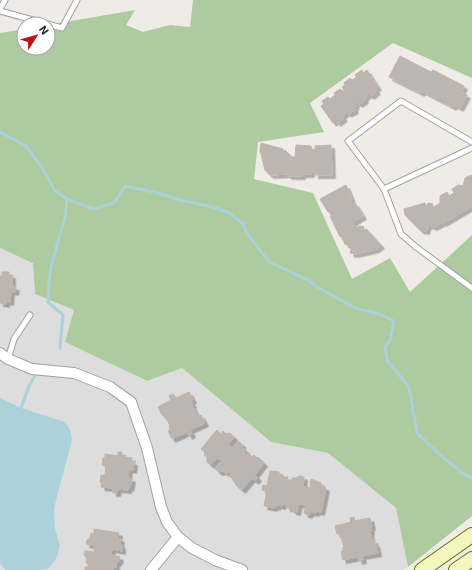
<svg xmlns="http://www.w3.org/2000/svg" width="472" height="570" font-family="'Exo 2',sans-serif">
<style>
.residential{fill:#ddd}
.forest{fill:#aecb9f}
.water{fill:#abd1d9}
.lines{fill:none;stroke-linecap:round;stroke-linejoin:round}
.stream{stroke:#abd1d9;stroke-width:3}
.building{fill:#bdb5b0;stroke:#c0b3aa;filter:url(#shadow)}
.lane-casing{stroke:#a1a1a1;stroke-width:7}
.street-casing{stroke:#a1a1a1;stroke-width:12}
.secondary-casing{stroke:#6a6f0e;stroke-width:16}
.lane{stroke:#fff;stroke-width:5}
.street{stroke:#fff;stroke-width:10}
.secondary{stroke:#f5f5bf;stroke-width:14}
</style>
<defs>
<filter id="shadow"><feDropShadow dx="3.5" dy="3.5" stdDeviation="0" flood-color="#0004"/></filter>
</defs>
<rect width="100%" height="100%" fill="#efece7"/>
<polygon class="residential" points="0,248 33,262 35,294 74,310 66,342 146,381 182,368 271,442 328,453 396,508 408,567 403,570 0,570"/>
<polygon class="forest" points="193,0 472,0 472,78 393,43 310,103 324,132 258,142 254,179 313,193 352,279 390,258 410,292 472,235 472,516 408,567 396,508 328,453 271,442 182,368 147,381 65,342 74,310 35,294 33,263 0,248 0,33 24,29 24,48 48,48 48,25 135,10 126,25 143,32 170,25 190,27"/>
<polygon class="water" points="0,398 21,408 65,422 70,430 72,440 54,508 55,529 60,546 56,559 48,569 39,570 5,570 0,563"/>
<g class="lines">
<g class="stream">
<polyline points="0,132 26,146 43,169 55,191 67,199 93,209 114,203 125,186 158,193 173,198 216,208 229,213 243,224 246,232 269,262 308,280 317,287 357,309 380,314 394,321 390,341 385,347 387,360 409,387 417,433 439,454 465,475 472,478"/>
<polyline points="60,348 63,315 48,302 49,281 51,267 65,217 67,199"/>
<polyline points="20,411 29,386 35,376"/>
</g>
</g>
<g class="building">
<polygon points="400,56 431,72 433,70 464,86 461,92 467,95 460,108 454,105 453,107 422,91 421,93 389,77"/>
<polygon points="362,70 363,73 367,70 378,87 375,89 377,91 371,96 369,94 364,98 365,100 359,104 357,102 355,104 356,105 354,108 355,110 348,114 347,112 342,116 344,118 337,123 336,120 333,123 321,106 324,104 322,101 328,97 330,99 335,95 334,93 340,89 342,91 344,90 342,87 345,85 344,83 350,78 352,80 357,77 355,75"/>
<polygon points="261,143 283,149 283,152 285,150 289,154 287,156 288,157 295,157 296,145 311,146 312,150 315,150 315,146 331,145 332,175 315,175 315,171 311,171 311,174 302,174 302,176 288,176 288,174 270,175 265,170 260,150"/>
<polygon points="471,175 472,177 472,206 443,223 443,222 434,227 428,225 426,231 420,230 405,215 404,209 425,203 426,205 427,206 428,203 433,204 432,207 434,207 440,203 440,196 447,192 449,196 454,193 452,189 458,185 463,186 465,178"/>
<polygon points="346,185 352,200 350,201 352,205 355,203 363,216 353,222 357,229 359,226 364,227 363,231 366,229 381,245 376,249 355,254 350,253 352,246 345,244 341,236 340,237 330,216 334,214 331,210 328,212 320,199"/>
<polygon points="2,272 9,272 9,275 12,275 12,287 16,287 15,292 11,291 10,302 6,301 6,304 0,303 0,276 2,276"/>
<polygon points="189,392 193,400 191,401 193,404 192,405 196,413 197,413 199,416 201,415 205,423 190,430 192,434 189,436 187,432 172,439 168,431 170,430 169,427 170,426 166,417 165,418 163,415 162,415 158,407 171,400 169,396 173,394 176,398"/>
<polygon points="217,430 221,434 223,431 226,434 230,433 234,437 229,444 233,448 238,441 242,444 242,448 246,450 244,453 247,455 248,453 253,457 254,455 257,458 258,457 264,463 255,475 258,478 255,481 252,478 242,490 235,484 236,483 233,481 234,479 229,476 231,474 229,472 227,474 223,471 219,472 215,469 222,461 217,458 211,465 207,462 207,457 204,455 205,453 201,449"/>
<polygon points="118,452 122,452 122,457 132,458 131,462 134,462 133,470 129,469 128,478 132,479 130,488 128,487 128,490 118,489 117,493 113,493 113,488 101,487 102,482 100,482 101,475 105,475 106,466 102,465 103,458 105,458 105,454 118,456"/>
<polygon points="270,471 279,472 279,474 283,475 283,477 288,477 287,480 292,480 292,478 296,478 299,476 304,477 303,487 310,488 311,479 321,483 321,486 326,488 321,512 316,511 316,513 312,512 308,515 304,513 306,505 299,504 297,512 293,511 290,508 287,508 287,505 283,504 282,506 277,505 277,507 274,506 274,508 264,506 267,491 262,490 263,485 267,486"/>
<polygon points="354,517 355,521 370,518 372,527 370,527 371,531 370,532 372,541 374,540 375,544 376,544 378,553 362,556 363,560 359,561 358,557 343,560 341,552 343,551 343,547 344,547 341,537 340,534 337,534 335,526 351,522 350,518"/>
<polygon points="94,529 119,533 118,538 121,539 120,543 122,546 122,551 112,549 111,555 120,557 119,561 116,564 116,568 113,567 113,570 85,570 85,567 88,567 88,563 86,563 87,558 84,555 85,551 94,552 95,546 86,544 87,540 90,538 91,533 94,534"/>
</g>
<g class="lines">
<defs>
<g id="lane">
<polyline points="0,9 5,0"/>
<polyline points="0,11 62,28 77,0"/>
<polyline points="472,142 401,101 348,141 384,189 472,148"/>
<polyline points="384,189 401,234 416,247 472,288"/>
<polyline points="8,359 14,339 30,315"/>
</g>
<g id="street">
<polyline points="0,353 8,359 32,369 74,373 110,387 131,402 147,448 161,507 167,522 178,537 192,548 215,560 242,570"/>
<polyline points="151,570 178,537"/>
</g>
<g id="secondary">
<polyline points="422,570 472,535"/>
<polyline points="456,570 472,559"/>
</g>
</defs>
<use href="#lane" class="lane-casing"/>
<use href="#street" class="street-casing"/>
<use href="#secondary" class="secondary-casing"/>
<use href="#lane" class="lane"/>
<use href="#street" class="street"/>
<use href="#secondary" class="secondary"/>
</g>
<g transform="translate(36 36) rotate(53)"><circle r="19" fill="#ffffff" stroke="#a6a6a6"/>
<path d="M0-3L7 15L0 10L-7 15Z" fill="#bf1019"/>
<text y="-6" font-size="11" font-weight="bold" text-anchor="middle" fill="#202020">N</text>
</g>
</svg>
